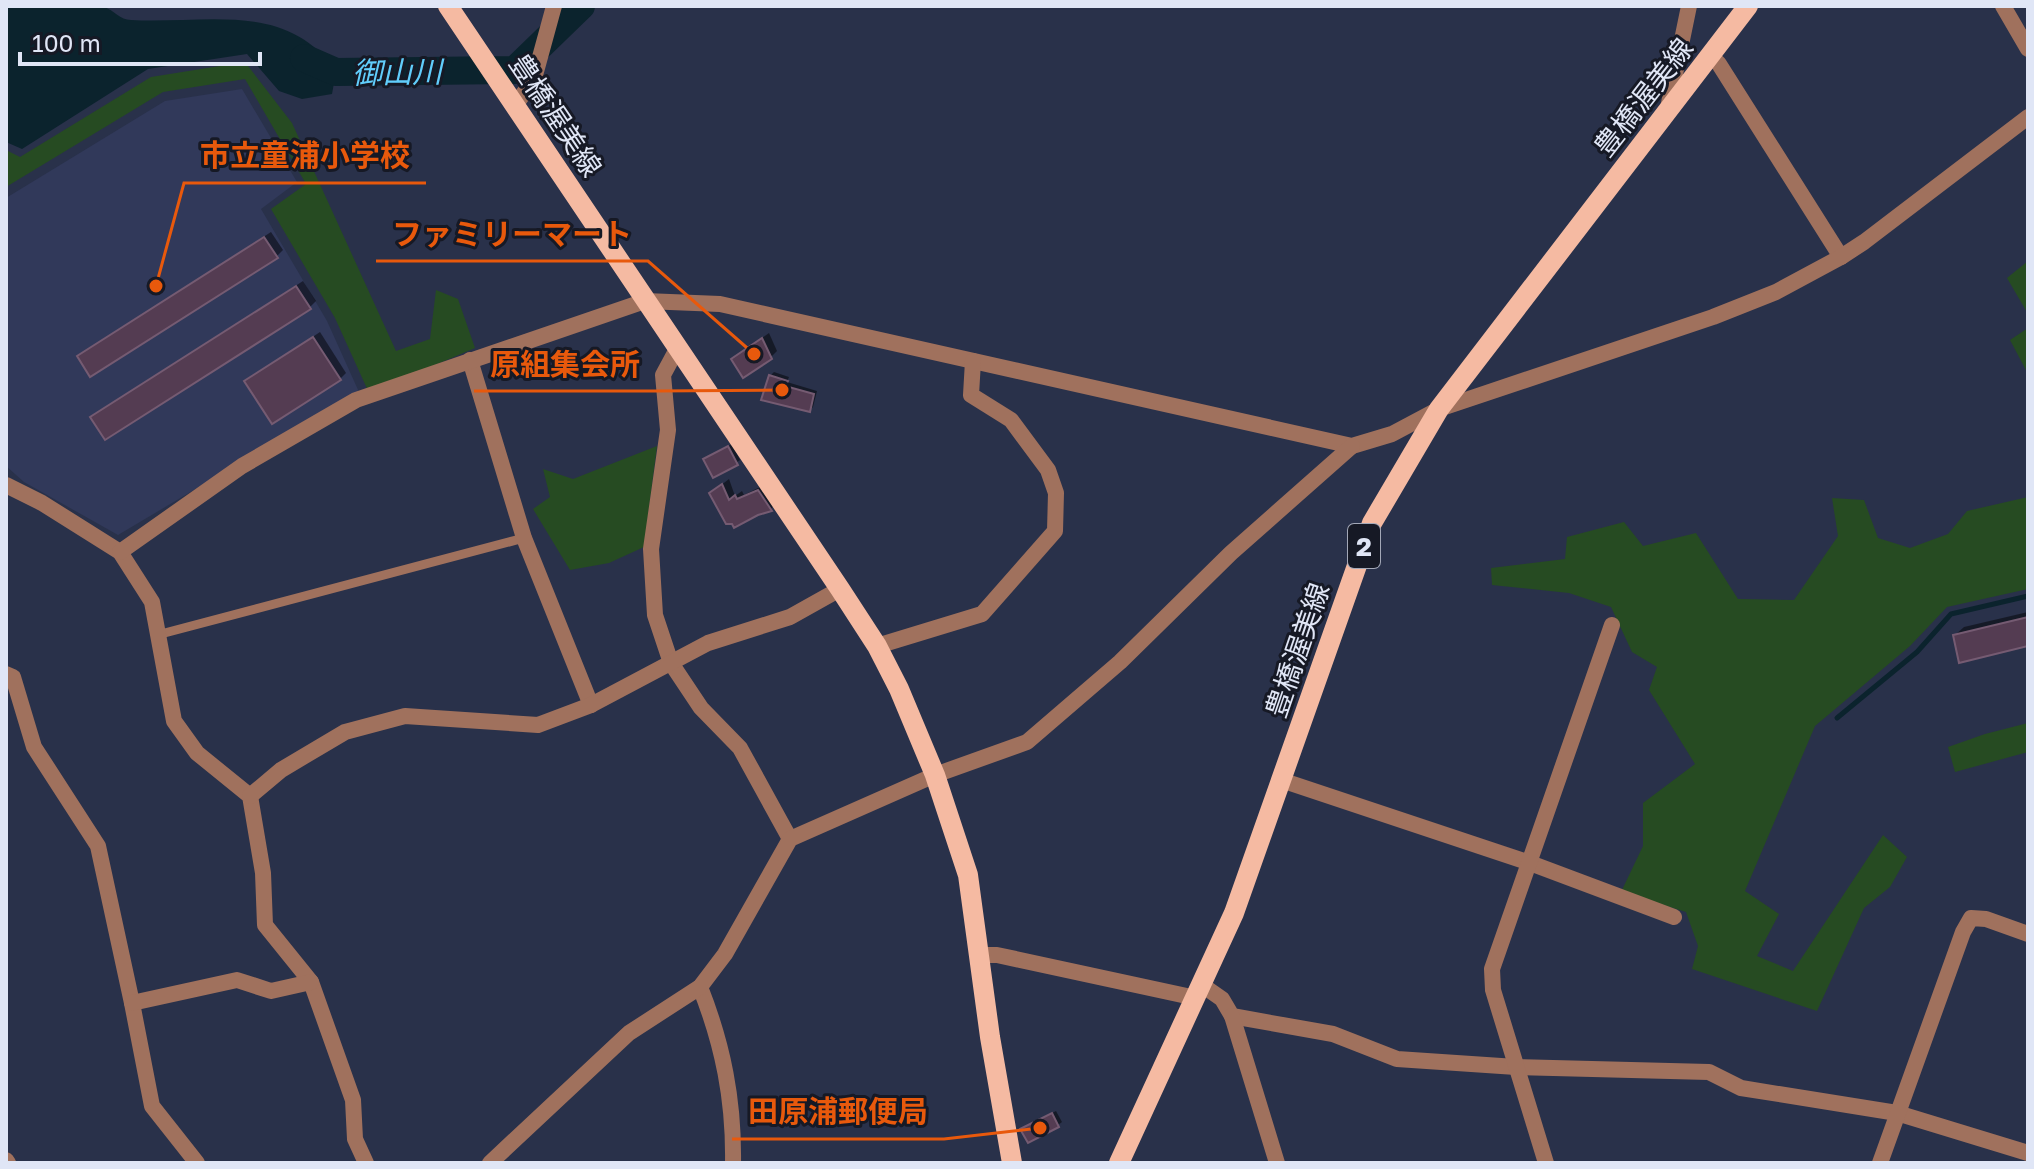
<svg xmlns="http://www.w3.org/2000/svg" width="2034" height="1169" font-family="'Golos Text','Noto Sans JP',sans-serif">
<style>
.built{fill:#31395a}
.green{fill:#264b22}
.water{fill:#0b232d}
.shadow{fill:#0007}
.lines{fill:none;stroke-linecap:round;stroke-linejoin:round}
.stream{stroke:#0b232d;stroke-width:5}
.river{stroke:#0b232d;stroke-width:28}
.building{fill:#543c52;stroke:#755b72;stroke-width:2}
.lane{stroke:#a0715d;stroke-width:9}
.street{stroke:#a0715d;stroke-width:16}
.primary{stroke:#f5baa2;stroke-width:20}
.labels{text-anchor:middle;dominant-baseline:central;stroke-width:6;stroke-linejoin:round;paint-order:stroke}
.shield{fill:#161925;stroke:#a3a8b7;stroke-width:2}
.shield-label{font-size:26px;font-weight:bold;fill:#e0e6f6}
.street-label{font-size:28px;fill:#e0e6f6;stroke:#161925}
.water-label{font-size:30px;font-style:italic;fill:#61cefc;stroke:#161925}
.leader{fill:none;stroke:#e8590c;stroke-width:3}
.callout-dot{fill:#e8590c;stroke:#161925;stroke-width:3}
.callout-label{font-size:30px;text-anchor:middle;font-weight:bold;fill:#e8590c;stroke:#161925;stroke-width:6;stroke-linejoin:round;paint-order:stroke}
</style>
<rect width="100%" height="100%" fill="#29314a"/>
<polygon class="built" points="242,89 297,182 261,209 327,321 359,392 118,535 24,482 6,466 6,198 165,101"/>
<g class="green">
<polygon points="245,62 292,123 396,351 430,339 436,290 458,299 475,348 369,393 335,318 271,209 306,184 245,79 163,92 6,187 6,150 20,157 151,77"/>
<polygon points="2028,261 2028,314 2007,278"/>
<polygon points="2028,328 2028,374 2010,340"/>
<polygon points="657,446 644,547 609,563 570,570 533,509 550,497 543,469 573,479"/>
<polygon points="2028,497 2028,589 1947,607 1910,646 1815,726 1745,891 1779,914 1757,956 1793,971 1883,835 1907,857 1890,887 1864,908 1817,1011 1692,969 1698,946 1686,912 1621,892 1643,846 1643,803 1695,764 1649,690 1657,667 1632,652 1611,607 1569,593 1492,585 1491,568 1565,559 1567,537 1624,522 1643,546 1696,533 1738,599 1794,600 1838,536 1832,498 1864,500 1878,538 1910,548 1948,534 1967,511"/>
<polygon points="2028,723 2028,752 1955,772 1948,747 1985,734"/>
</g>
<path class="water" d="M12 6C32 6 88 2 104 7 114 10 120 20 131 20 207 24 288 0 336 72L332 94 302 99 279 91 247 54 148 69 22 149 6 142V8Z"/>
<g class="shadow">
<polygon points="271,232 283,250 277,256 79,356"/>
<polygon points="303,281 316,301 310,307 93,417"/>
<polygon points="320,332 346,373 340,379 247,381"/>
<polygon points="769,333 777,351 771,357 740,354"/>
<polygon points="774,372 789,377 787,382 817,391 813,407 810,410 770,376"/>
<polygon points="732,444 740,460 736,463 710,456"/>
<polygon points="729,479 735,496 742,491 744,495 764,485 776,503 771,509 758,513 711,493"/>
<polygon points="2028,612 2028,644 1955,635 1964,627"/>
<polygon points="1056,1111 1062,1122 1058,1125 1023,1129"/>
</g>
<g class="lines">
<polyline class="stream" points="1837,718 1917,652 1951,614 2028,596"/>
<polyline class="river" points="304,58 336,72 515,70 581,6"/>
</g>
<g class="building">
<polygon points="264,237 278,258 90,377 77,356"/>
<polygon points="296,286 311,309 105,440 90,417"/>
<polygon points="313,337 341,380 272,424 244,381"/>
<polygon points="762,338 772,359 743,378 731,359"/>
<polygon points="769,375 788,381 785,386 814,394 810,412 761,400"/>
<polygon points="728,446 738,465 713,478 703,459"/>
<polygon points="722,484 729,500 735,495 737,499 758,490 772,511 758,515 734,528 732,524 726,524 709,493"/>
<polygon points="2028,617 2028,646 1959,663 1953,635"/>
<polygon points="1052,1113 1059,1127 1028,1143 1020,1129"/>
</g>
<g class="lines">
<polyline class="lane" points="157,635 524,538"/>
<g class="street">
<polyline points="2003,6 2028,49"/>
<polyline points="1710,55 1719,64 1841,257"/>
<polyline points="516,104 534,79 554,6"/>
<polyline points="1668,108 1689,6"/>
<polyline points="677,349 663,375 668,430 651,549 655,615 671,663 701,708 740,748 790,839"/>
<polyline points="470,360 524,538 591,705"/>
<polyline points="6,485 42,503 120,552 152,602 174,721 197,753 250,796 263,873 265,925 311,982 353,1100 355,1139 366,1163"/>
<polyline points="120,552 242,466 356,400 645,301 720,304 1352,446 1392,434 1439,409 1713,317 1776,292 1841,257 1864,242 2028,117"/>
<polyline points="877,646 982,614 1055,531 1056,493 1048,470 1011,420 971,395 973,361"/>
<polyline points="6,674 13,677 34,747 98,846 132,1003 152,1106 197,1163"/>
<polyline points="1281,780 1530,863 1674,917"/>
<polyline points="250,796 281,770 345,732 405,716 538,725 591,705 708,643 790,617 840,589"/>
<polyline points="979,955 997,955 1196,998"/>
<polyline points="1202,985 1222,999 1232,1016 1333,1034 1397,1059 1516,1067 1709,1072 1741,1088 1897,1113 2028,1153"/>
<path d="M700 987C723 1045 734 1100 733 1163"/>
<polyline points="132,1003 237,980 271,991 311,982"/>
<polyline points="1232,1016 1277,1163"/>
<polyline points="6,1160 8,1163"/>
<polyline points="490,1163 629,1033 700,987 725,954 790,839 935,775 1027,742 1120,662 1231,553 1352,446"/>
<polyline points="1546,1163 1493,990 1492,969 1612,625"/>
<polyline points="1880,1163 1963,932 1971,918 1986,919 2028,934"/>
</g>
<g class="primary">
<polyline points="448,6 840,589 877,646 899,689 935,775 968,875 990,1037 1012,1163"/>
<polyline points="1119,1163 1234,913 1372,523 1439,409 1748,6"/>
</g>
</g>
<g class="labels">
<rect class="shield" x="1348" y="524" width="32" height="44" rx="6"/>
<g class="shield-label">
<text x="1364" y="546">2</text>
</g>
<g class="street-label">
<text transform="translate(1643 97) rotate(-52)">豊橋渥美線</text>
<text transform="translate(556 115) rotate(56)">豊橋渥美線</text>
<text transform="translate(1297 650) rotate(-71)">豊橋渥美線</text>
</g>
<g class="water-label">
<text transform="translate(397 72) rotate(-1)">御山川</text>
</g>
</g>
<path class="leader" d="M156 286L184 183H426M754 354L648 261H376M782 390L656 391H474M1040 1128L944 1139H732"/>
<g class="callout-dot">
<circle cx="156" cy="286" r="8"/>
<circle cx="754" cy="354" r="8"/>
<circle cx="782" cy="390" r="8"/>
<circle cx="1040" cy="1128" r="8"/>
</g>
<g class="callout-label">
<text x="305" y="166">市立童浦小学校</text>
<text x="512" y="245">ファミリーマート</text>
<text x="565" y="375">原組集会所</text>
<text x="838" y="1122">田原浦郵便局</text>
</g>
<rect width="2034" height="1169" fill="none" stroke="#e0e6f6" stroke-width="16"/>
<path d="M20 52v12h240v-12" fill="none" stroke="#e0e6f6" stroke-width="4"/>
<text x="32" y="52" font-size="24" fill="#e0e6f6" stroke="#161925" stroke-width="6" paint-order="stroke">100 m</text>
</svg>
